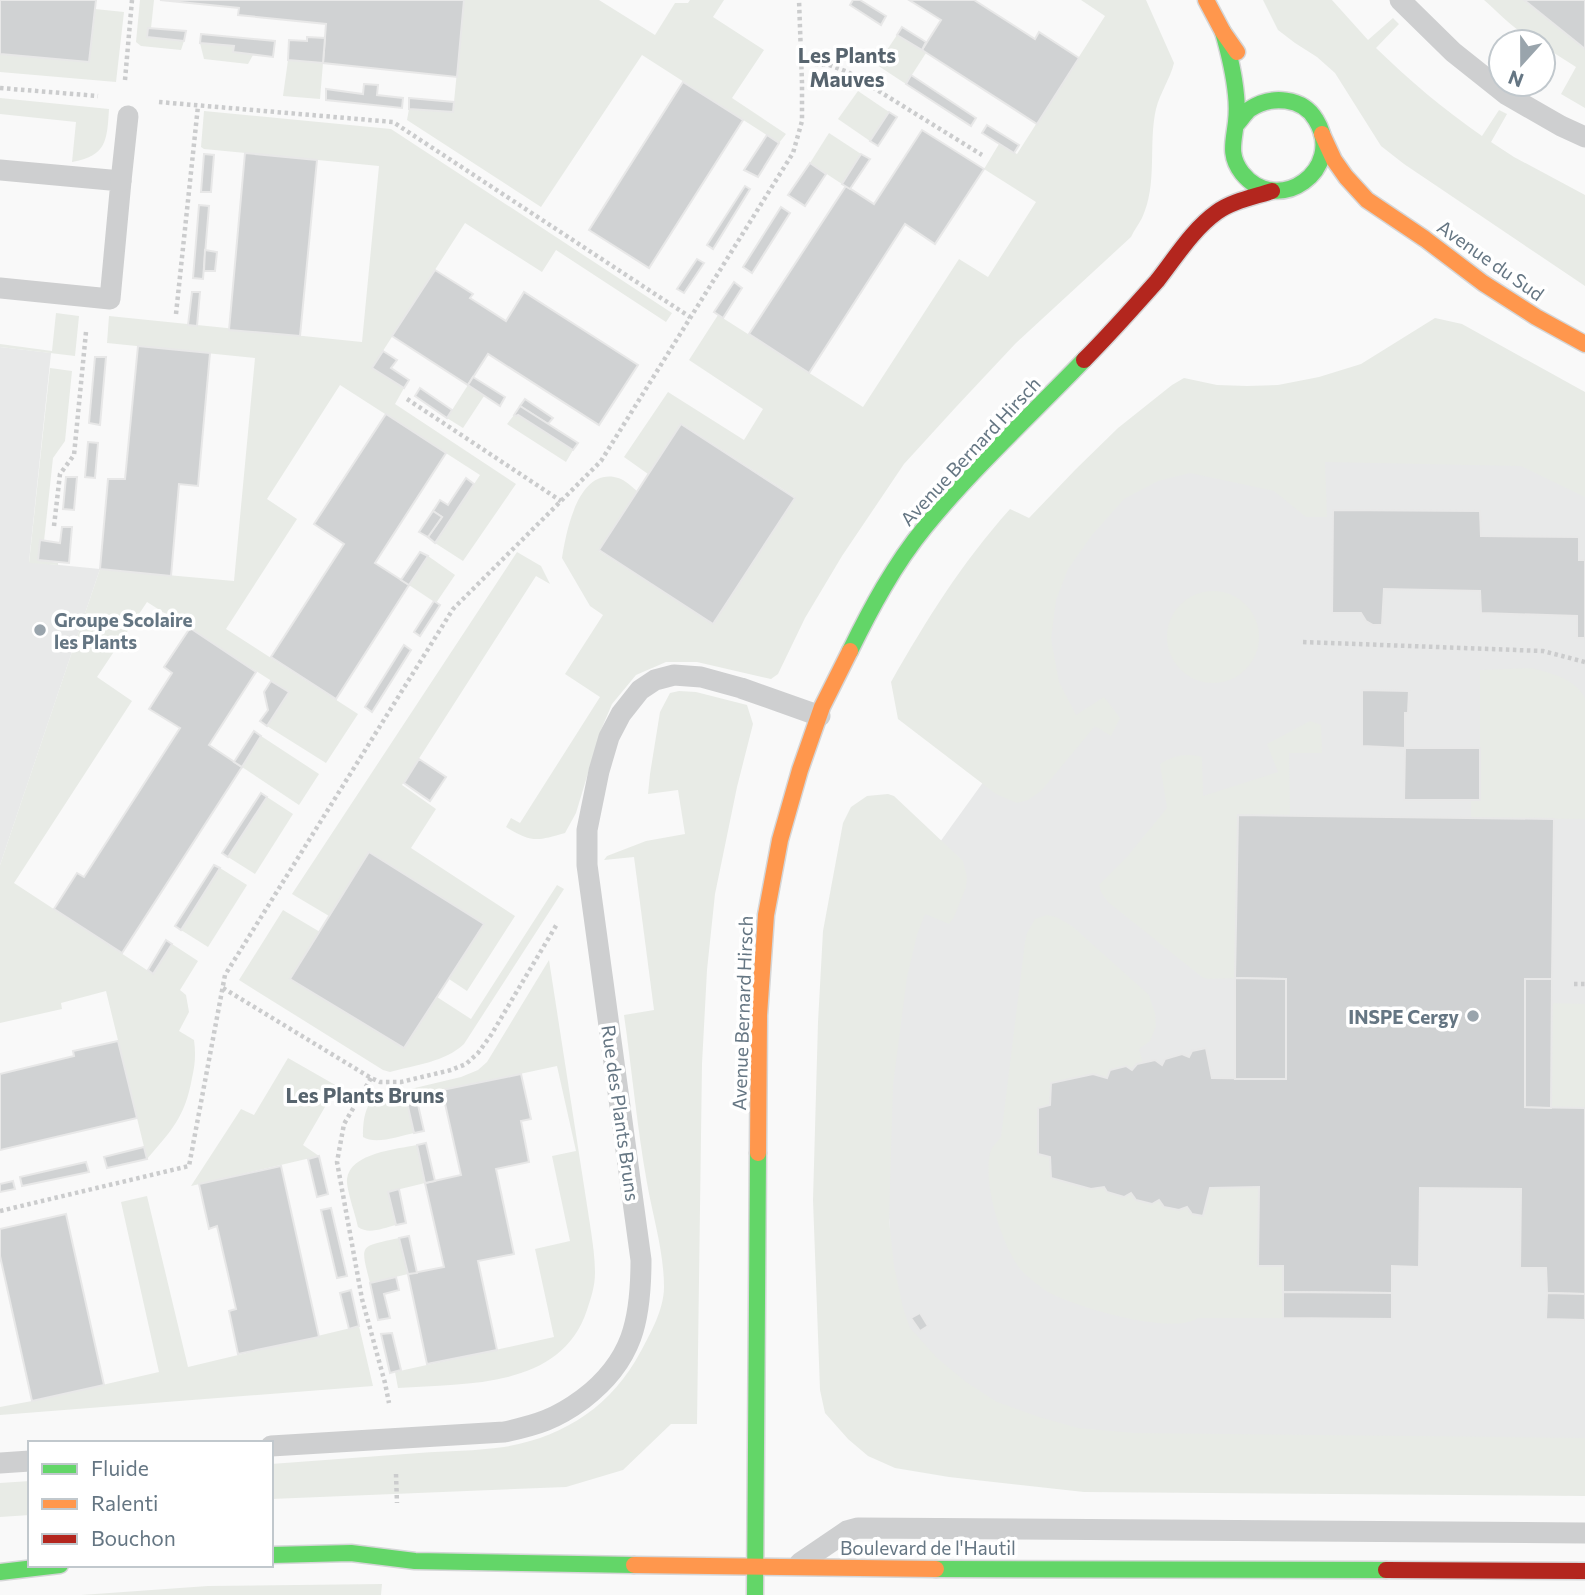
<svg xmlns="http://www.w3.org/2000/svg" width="1585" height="1595" font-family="Commissioner,sans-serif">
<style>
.built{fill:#e8e9e9}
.green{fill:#e8ebe6}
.building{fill:#d0d2d3;stroke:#e8e8e8;stroke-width:2}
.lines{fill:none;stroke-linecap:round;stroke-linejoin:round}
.fast-casing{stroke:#d5d6d7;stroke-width:19}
.slow-casing{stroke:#d5d6d7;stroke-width:19}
.jam-casing{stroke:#d5d6d7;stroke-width:19}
.path{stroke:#cbcccd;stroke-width:4.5;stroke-dasharray:3.5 3.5;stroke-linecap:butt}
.lane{stroke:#cecfd0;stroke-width:21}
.fast{stroke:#63d668;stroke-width:16}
.slow{stroke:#ff974d;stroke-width:16}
.jam{stroke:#b3261e;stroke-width:16}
.poi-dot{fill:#99a4ac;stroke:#fff;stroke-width:2.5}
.labels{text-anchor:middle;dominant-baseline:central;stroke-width:7;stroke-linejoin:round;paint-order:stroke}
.street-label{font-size:19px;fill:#657683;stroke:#fff}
.poi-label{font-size:19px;font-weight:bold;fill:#657683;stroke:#fff;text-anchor:start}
.neighbourhood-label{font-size:21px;font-weight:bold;fill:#57646e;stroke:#fff}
</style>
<rect width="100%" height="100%" fill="#f9f9f9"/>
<g class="built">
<polygon points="0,347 51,353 29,562 100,569 0,865"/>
<polygon points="1585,433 1585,1454 1056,1443 894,1345 879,960 940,842 984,781 931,739 1121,463"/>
</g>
<g class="green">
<polygon points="140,0 154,0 151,28 148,28 147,37 184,41 181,50 141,46 136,42"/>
<polygon points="464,0 599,0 655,35 675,3 688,3 690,0 724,0 713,17 764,50 732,98 786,134 779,143 642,55 541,207 407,120 409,109 453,112"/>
<path d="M1081 0H1146L1174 63C1170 79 1160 93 1156 109 1148 144 1158 184 1142 218 1139 224 1134 230 1131 237L1016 343 956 407 904 464 842 556 805 618 778 674 771 679 697 662H666L636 675 612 704 601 730 576 813 565 833C537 841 532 843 506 827L511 818 520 823 600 697 565 674 603 615 590 606 562 558C566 533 577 471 614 477 623 478 630 485 637 491L599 551 713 624 795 497 682 424 648 474 624 457 668 392 744 440 763 409 689 360 718 315 863 407 959 259 988 277 1036 202 984 169 999 144 1017 154 1105 16Z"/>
<path d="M1263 0H1332L1368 40 1393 18 1399 24 1376 48C1409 80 1443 109 1482 136L1499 110 1507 114 1491 142 1514 157 1585 195V286L1404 164 1381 146 1335 73 1317 57 1295 43 1278 30Z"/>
<path d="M1484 0H1524L1585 49V108L1561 94 1576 67 1543 46V42C1526 42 1498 12 1484 0Z"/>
<polygon points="95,9 124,12 116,82 0,72 0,54 89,62"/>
<polygon points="897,35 926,53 906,84 877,65"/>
<polygon points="200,43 234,46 234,52 253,55 248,64 204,59"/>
<polygon points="288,60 323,63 320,99 283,96"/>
<polygon points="858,91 889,112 870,141 838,119"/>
<path d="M0 98 109 109C107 140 107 156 72 162L76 122 0 114Z"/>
<path d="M204 111 391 129 672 313 666 322 556 250 542 272 465 223 372 368 404 388 395 404 516 484 463 561 435 543 480 475 340 385 267 499 297 519 226 629 358 714 326 763 267 726 289 692 147 602 97 677 132 701 14 883 153 974 172 944 198 961 180 990 186 995 189 1012 179 1031 194 1040C196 1054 195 1065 192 1078 185 1117 172 1130 147 1159L106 991 61 1003 62 1009 0 1023V865L100 569 234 581 255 358 107 343 109 316 362 342 379 166 204 149 201 147Z"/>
<polygon points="829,133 861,154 842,184 810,163"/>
<polygon points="56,313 79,316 75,356 0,347 0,344 52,351"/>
<path d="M1435 318 1462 324 1585 392V497L1521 466 1325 462 1327 517H1306L1274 491 1190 473 1158 481 1124 499 1092 535 1068 569 1056 600 1051 639 1059 682 1076 715 1104 697 1120 718 1111 736 1095 726 1041 791 1028 800 1017 803 996 794 898 719 891 682C927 619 961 564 1010 509L1029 518 1076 469 1118 428 1172 385 1184 378 1217 385 1247 386 1278 385 1319 377 1361 364Z"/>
<polygon points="50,368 72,371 65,441 53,458 44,541 40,541 38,560 58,563 58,565 29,563"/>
<polygon points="468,385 484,396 463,428 447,418"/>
<polygon points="514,415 516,416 518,415 573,450 566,462 507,424"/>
<polygon points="517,552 541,566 550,584 536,576 402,785 436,809 411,848 515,916 467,991 449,979 484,924 370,852 329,916 292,894"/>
<polygon points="428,556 455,575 436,603 409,585"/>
<circle cx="1213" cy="637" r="46"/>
<path d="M1531 668C1551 673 1574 678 1585 698V819L1471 818V800H1480V670Z"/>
<path d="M679 691 696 692 747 705 753 724 737 787 715 894 707 970 702 1064 697 1424H671L623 1470 566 1487 271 1499V1464C321 1460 370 1457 419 1453 447 1451 476 1451 504 1447 564 1437 612 1406 641 1351 651 1332 664 1309 664 1287 664 1252 653 1217 647 1183 637 1127 632 1071 624 1015L654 1010 634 857 604 860 607 856 646 841 685 834 678 790 648 794 650 774 660 712 670 693Z"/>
<path d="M1310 721 1321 725 1322 753H1289L1290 816H1238L1235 978 1208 979 1202 977 1108 902 1101 892 1099 885 1127 857 1167 808 1160 764C1175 755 1185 753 1202 757L1203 796 1278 772 1267 744Z"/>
<polygon points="261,736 319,774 299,805 242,767"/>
<polygon points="888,794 894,796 963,861 967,877 966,887 954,917 949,924 925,914 917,935 907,977 893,1085 889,1220 894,1266 903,1308 910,1328 937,1358 966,1382 997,1402 1039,1417 1078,1428 1134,1433 1585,1438 1585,1496 1084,1492 949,1477 895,1468 868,1456 848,1439 825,1413 820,1390 813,1200 818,1022 823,931 843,823 851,807 867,796"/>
<polygon points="267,797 293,814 255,874 228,857"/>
<polygon points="220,868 247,885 208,947 181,930"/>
<path d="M557 885 564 889 464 1044C445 1062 415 1065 390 1072L383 1070 239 980 283 910 320 932 290 979 404 1048 437 997 471 1019Z"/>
<path d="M1047 915 1056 917 1072 926 1149 995 1155 1013 1156 1026 1150 1041 1139 1049 1143 1063 1132 1070 1126 1066 1110 1070 1107 1078 1093 1074 1050 1105 1038 1108V1153L1050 1157 1051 1177 1091 1189 1104 1187 1107 1192 1124 1197 1131 1193 1136 1200 1152 1204 1159 1200 1164 1207 1179 1210 1187 1207 1192 1213 1203 1216 1210 1188 1259 1187 1258 1265 1283 1266V1318H1198C1173 1336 1075 1307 1048 1292 1040 1287 1030 1279 1023 1272 1002 1250 981 1179 991 1150 993 1146 998 1141 1001 1137L1025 942 1027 933 1035 919Z"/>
<path d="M549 960 591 1231C593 1245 595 1259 595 1273 595 1286 591 1298 587 1310 561 1389 467 1383 398 1388L395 1372 554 1337 535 1249 570 1241 552 1156 576 1151 557 1066 407 1098 414 1133C399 1136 376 1145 363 1137 363 1123 364 1104 377 1097L461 1077 478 1070 487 1062Z"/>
<polygon points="1552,1003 1585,1004 1585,1108 1551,1108"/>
<polygon points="288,1058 337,1086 303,1145 319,1156 191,1186 241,1109 254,1115"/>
<path d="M417 1145 425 1183 388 1192 396 1225C383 1228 369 1235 358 1227 356 1216 346 1189 347 1179 350 1153 397 1149 417 1145Z"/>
<polygon points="147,1196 188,1367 359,1326 373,1386 0,1415 0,1407 32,1401 159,1372 121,1202"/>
<path d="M399 1238 408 1274 370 1283C360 1243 359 1247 399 1238Z"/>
<polygon points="30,1481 30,1515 0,1517 0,1483"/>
<polygon points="382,1584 381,1595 81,1595 208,1586"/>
</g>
<g class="building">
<polygon points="0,0 96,0 89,62 0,54"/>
<polygon points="160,0 464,0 457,77 323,63 326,24 238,15 239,8"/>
<polygon points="853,0 860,0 886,16 881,25 850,5"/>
<polygon points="909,0 974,0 1035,39 1039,32 1079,58 1037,124 922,50 941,20"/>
<polygon points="1524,0 1585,0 1585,49"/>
<polygon points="902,27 926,42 922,50 897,35"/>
<polygon points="148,28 186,31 184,41 147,37"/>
<polygon points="201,34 275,41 273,57 233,52 234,46 200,43"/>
<polygon points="307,37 325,38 323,63 288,60 289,40 307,41"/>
<polygon points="911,75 976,118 971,126 906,84"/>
<polygon points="683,82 743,120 649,268 589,230"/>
<polygon points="364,84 378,85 377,95 403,98 402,108 326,100 326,89 363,94"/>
<polygon points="409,98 454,102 453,112 409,109"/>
<polygon points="889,112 897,117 878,146 870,141"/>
<polygon points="987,125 1019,145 1014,153 982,133"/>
<polygon points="922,130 984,169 935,244 905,224 809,373 749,334 846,186 874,204"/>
<polygon points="767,135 779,143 758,177 744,170"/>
<polygon points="245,153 317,160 300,336 229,330"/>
<polygon points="204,154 214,155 211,192 201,192"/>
<polygon points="861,154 870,159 850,189 842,184"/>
<polygon points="810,163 826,174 805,206 788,195"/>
<polygon points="745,186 750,189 713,249 707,245"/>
<polygon points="199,205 209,206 203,279 193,278"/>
<polygon points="781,207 790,213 752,273 743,267"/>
<polygon points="205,250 217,252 215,271 204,271"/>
<polygon points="697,259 704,263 684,293 677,289"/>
<polygon points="435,270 473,294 470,298 506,321 524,292 638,365 599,425 488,354 468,385 392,336"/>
<polygon points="734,282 742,288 723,318 714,312"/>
<polygon points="192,292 200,292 197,326 188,325"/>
<polygon points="138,346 210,353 198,486 179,484 171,576 100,569 108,479 125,479"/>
<polygon points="383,351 397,360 391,368 409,380 404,388 372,368"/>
<polygon points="95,357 106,357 100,425 89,423"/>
<polygon points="473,377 505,397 500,406 468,385"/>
<polygon points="420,388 452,410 447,418 415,396"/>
<polygon points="525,399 553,418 548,424 520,406"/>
<polygon points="520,406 578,443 573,450 518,415 516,416 514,415"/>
<polygon points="386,414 446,453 375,563 409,585 336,699 271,657 344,544 314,524"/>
<polygon points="681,424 795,498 713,624 599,550"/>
<polygon points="88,442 98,443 95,478 85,477"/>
<polygon points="66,477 77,477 74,510 63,509"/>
<polygon points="466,478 474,484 435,543 428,537 442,517 433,511 440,500 448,505"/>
<polygon points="1333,510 1480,511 1481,536 1579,537 1579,560 1585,560 1585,638 1577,638 1577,616 1481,613 1480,591 1384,589 1382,625 1373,625 1366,621 1361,613 1332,613"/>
<polygon points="433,511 442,517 428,537 419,532"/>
<polygon points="62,527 72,527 69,563 38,560 40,540 60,543"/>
<polygon points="420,552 428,556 409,585 401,580"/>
<polygon points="434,601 440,605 420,636 414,632"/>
<polygon points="190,628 256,672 209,745 242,767 122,953 54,909 77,873 84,877 180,728 149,709 172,673 164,667"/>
<polygon points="404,645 411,650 372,712 365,707"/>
<polygon points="271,681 289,692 267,726 260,721 268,710 264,692"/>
<polygon points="1362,690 1409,691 1408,713 1405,713 1405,748 1362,746"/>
<polygon points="254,731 261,736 242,767 234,762"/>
<polygon points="1405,748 1480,748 1480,800 1404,800"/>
<polygon points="419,759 446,777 430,801 404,783"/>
<polygon points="261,793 267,797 228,857 222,853"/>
<polygon points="1238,815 1554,819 1552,979 1525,979 1525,1107 1585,1108 1585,1294 1547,1293 1546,1268 1520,1268 1521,1189 1420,1188 1419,1267 1392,1266 1392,1293 1283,1292 1283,1266 1258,1266 1259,1187 1210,1188 1203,1216 1192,1214 1187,1207 1179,1210 1164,1207 1159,1200 1152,1204 1136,1200 1131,1193 1124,1197 1107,1192 1104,1187 1091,1189 1051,1178 1050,1157 1038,1154 1038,1108 1050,1105 1051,1083 1093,1074 1107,1078 1110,1070 1126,1066 1132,1070 1137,1064 1155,1060 1162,1065 1165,1059 1182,1054 1189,1057 1192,1051 1206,1048 1212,1078 1286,1079 1286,979 1235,978"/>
<polygon points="369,852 484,924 404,1048 290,979"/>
<polygon points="214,865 220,868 181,930 175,926"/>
<polygon points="166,940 172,944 153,974 148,970"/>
<polygon points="1235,978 1286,979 1286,1079 1235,1079"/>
<polygon points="1525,979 1552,979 1551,1108 1525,1107"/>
<polygon points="118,1041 137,1118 0,1150 0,1074 74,1056 73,1051"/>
<polygon points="521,1074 531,1119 521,1121 529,1162 496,1169 514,1254 478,1261 497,1350 427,1364 408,1274 444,1267 425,1183 461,1175 442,1090"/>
<polygon points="416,1096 424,1131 414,1133 406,1098"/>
<polygon points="426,1143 435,1181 425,1183 417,1145"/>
<polygon points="144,1147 147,1159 107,1168 104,1157"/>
<polygon points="319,1156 328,1194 317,1197 308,1159"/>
<polygon points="86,1162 89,1172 22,1186 20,1177"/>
<polygon points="281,1166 319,1337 238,1354 229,1311 236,1309 217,1226 209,1229 199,1184"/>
<polygon points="13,1181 15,1189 0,1192 0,1184"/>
<polygon points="399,1189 406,1223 396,1225 388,1192"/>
<polygon points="331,1208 347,1276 337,1278 321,1210"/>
<polygon points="66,1214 104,1385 32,1401 0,1256 0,1229"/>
<polygon points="409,1236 417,1273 408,1274 399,1238"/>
<polygon points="396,1277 399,1290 384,1294 390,1318 378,1320 370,1283"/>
<polygon points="351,1290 359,1326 349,1329 340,1293"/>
<polygon points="1283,1292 1392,1293 1392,1319 1283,1318"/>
<polygon points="1547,1293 1585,1294 1585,1320 1546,1319"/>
<polygon points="920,1313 928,1326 920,1331 911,1318"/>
<polygon points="392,1333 401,1370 390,1373 381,1334"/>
</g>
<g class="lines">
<defs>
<g id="fast">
<path d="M1223 32C1229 53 1234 73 1236 95 1237 104 1237 113 1236 122 1234 141 1228 155 1242 173 1278 218 1346 169 1316 120 1303 97 1271 95 1250 109 1245 113 1241 120 1236 125"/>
<path d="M850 651C871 608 894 565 925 527 972 469 1031 415 1084 360"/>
<polyline points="271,1555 351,1553 415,1561 634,1565"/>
<polyline points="936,1569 1386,1570"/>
<polyline points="0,1572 60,1565"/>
<polyline points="755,1595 758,1153"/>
</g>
<g id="slow">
<polyline points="1206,0 1223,32 1237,52"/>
<polyline points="1322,134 1334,160 1346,177 1367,200 1425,239 1483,283 1536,317 1585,344"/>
<polyline points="758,1153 759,1015 766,915 780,840 800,770 822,707 850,651"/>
<polyline points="634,1565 936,1569"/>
</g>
<g id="jam">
<path d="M1084 360C1109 335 1133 308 1157 281 1176 257 1192 230 1217 212 1232 201 1254 197 1272 191"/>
<polyline points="1386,1570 1585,1571"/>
</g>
</defs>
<use href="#fast" class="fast-casing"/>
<use href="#slow" class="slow-casing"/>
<use href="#jam" class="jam-casing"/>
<g class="path">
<polyline points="801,63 829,65 848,72 982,155"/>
<polyline points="125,80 132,0"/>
<polyline points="0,88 98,96"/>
<polyline points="159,102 393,122 690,317"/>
<polyline points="176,314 198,106"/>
<polyline points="407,399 561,501"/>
<polyline points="54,526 60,474 74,455 86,332"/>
<polyline points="1303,642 1543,651 1585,662"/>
<polyline points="1574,984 1585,984"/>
<polyline points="223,988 371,1078 380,1082 401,1082 451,1070 466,1064 478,1053 491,1035 557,924"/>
<polyline points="371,1078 344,1124 337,1162 362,1299 385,1383 389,1403"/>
<polyline points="0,1211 189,1166 225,975 453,609 601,461 793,153 802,121 802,83 799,0"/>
<polyline points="396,1474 397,1503"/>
</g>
<g class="lane">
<polyline points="1400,0 1453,52 1507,95 1561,126 1585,137"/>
<polyline points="0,170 121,181 110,299 0,288"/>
<polyline points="121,181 128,116"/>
<path d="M271 1446 504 1432C537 1425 556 1419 583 1399 633 1361 641 1320 641 1260L587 865V830L599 771 609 737 621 714 640 690 655 680 674 675 701 677 741 688 820 716"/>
<polyline points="0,1463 30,1461"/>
<polyline points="800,1563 847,1531 858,1528 1585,1533"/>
</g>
<use href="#fast" class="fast"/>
<use href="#slow" class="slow"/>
<use href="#jam" class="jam"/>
</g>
<g class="poi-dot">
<circle cx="40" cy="630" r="7"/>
<circle cx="1473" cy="1016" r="7"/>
</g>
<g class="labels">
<g class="street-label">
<text transform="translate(1491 260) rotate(35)">Avenue du Sud</text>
<text transform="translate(970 451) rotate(-47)">Avenue Bernard Hirsch</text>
<text transform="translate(742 1013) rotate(-88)">Avenue Bernard Hirsch</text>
<text transform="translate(621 1113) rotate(82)">Rue des Plants Bruns</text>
<text x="928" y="1547">Boulevard de l'Hautil</text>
</g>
<g class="poi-label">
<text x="54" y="619">Groupe Scolaire<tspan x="54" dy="22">les Plants</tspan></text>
<text x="1459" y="1016" text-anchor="end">INSPE Cergy</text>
</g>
<g class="neighbourhood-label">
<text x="847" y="54">Les Plants<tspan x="847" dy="24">Mauves</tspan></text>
<text x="365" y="1094">Les Plants Bruns</text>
</g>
</g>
<rect x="28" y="1441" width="245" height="126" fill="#ffffff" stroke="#c1c8cd" stroke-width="2"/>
<rect x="42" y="1464" width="35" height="10" fill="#63d668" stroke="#c1c8cd" stroke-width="2"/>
<text x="91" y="1476" font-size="21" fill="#657683">Fluide</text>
<rect x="42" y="1499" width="35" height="10" fill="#ff974d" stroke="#c1c8cd" stroke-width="2"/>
<text x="91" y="1511" font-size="21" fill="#657683">Ralenti</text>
<rect x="42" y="1534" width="35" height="10" fill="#b3261e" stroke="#c1c8cd" stroke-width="2"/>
<text x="91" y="1546" font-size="21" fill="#657683">Bouchon</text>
<g transform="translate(1522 63) rotate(201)"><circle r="33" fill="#ffffff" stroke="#c1c8cd" stroke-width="2"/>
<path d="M0-5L12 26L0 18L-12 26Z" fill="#99a4ac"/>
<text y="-10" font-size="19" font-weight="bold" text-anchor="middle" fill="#657683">N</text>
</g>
</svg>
